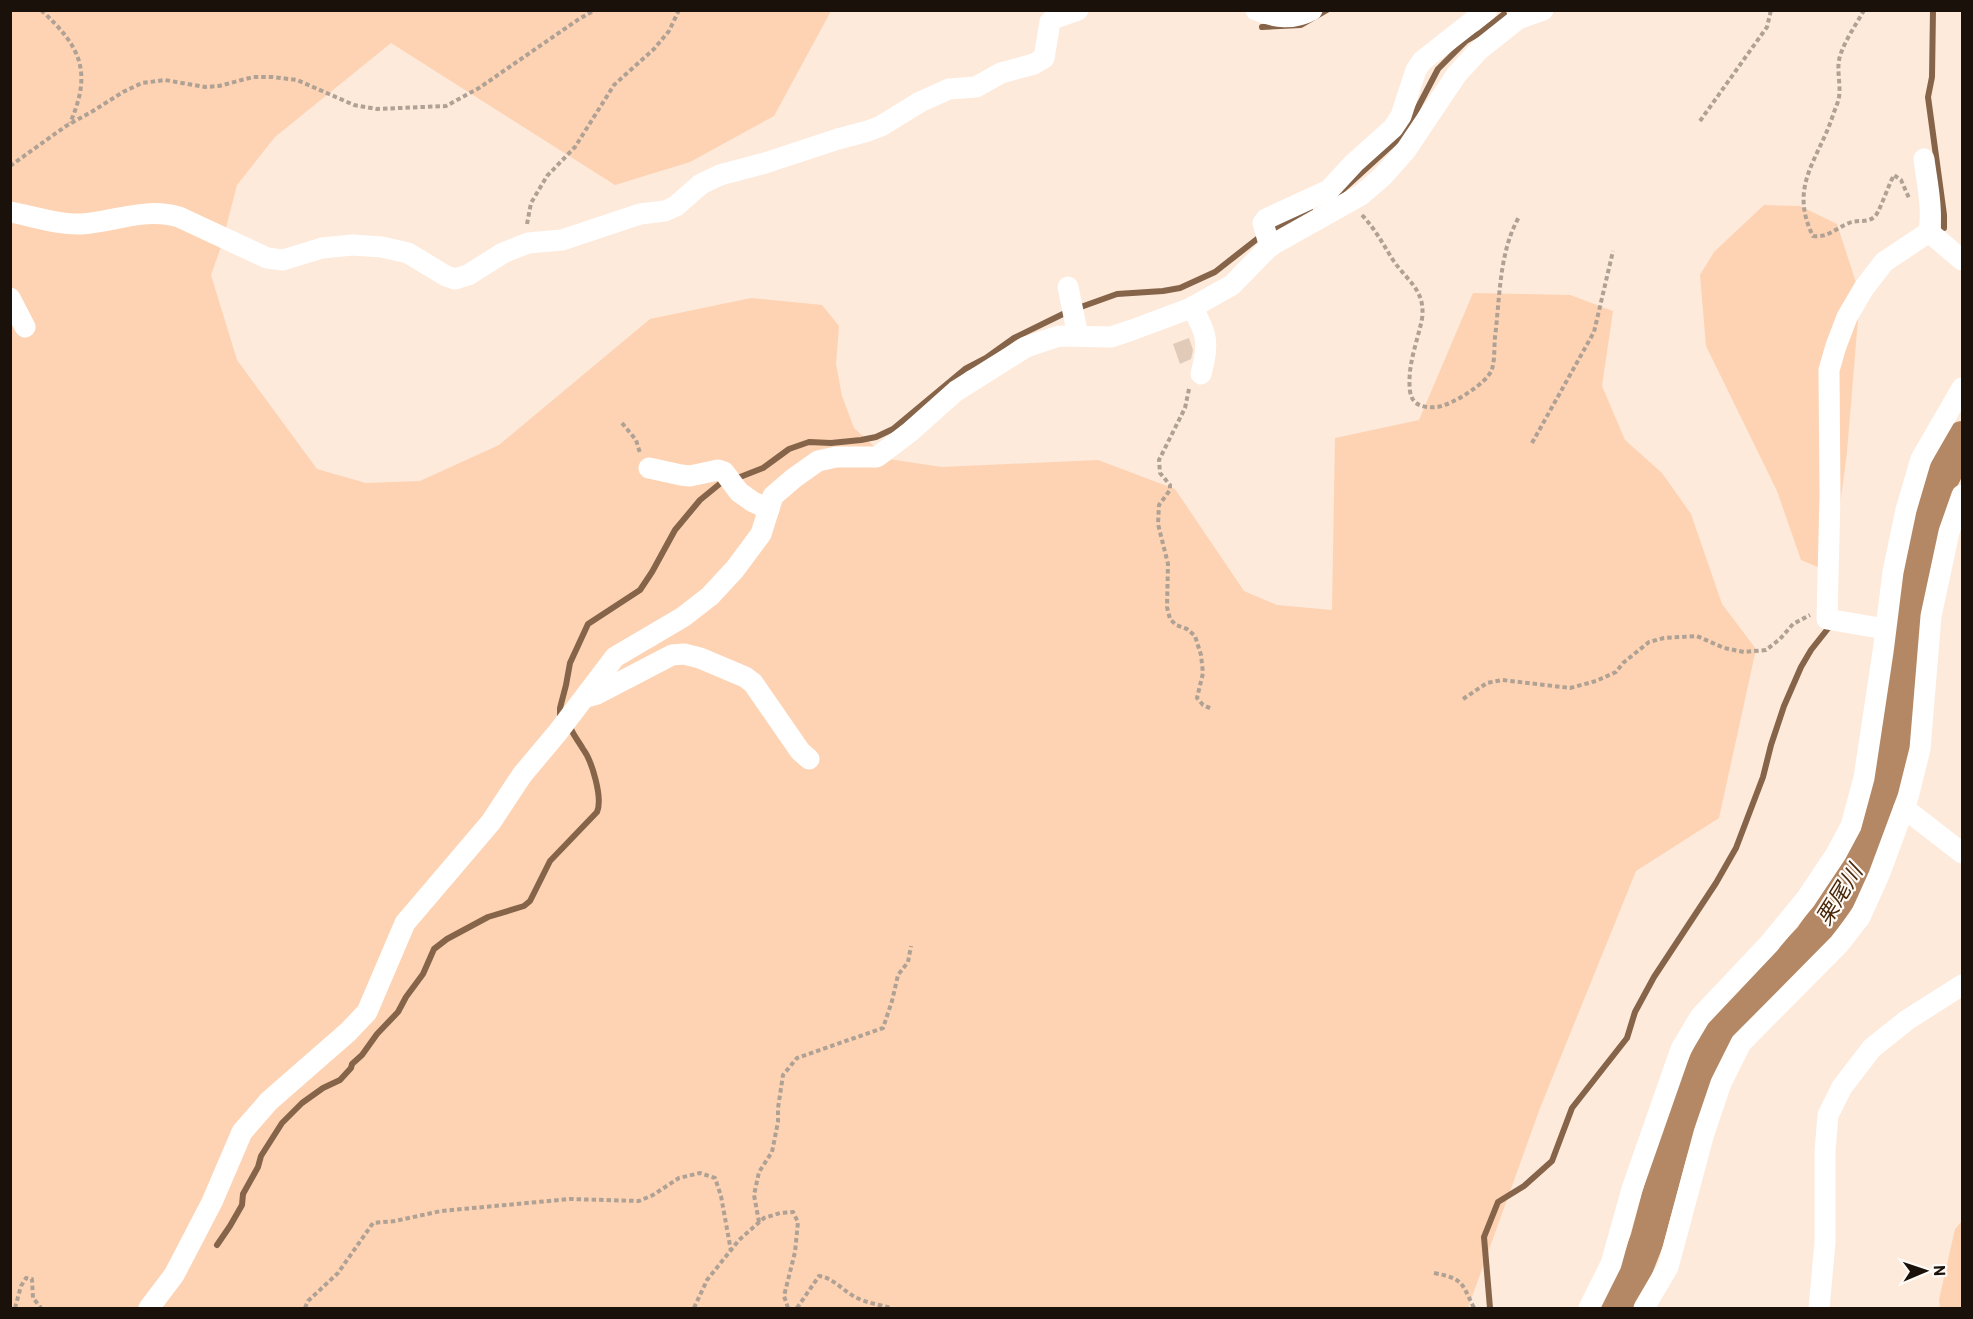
<svg xmlns="http://www.w3.org/2000/svg" width="1973" height="1319" font-family="Barlow,'Noto Sans JP',sans-serif">
<style>
.green{fill:#fdd3b3}
.lines{fill:none;stroke-linecap:round;stroke-linejoin:round}
.stream{stroke:#866449;stroke-width:6}
.river{stroke:#b48864;stroke-width:34}
.building{fill:#e2cab8}
.path{stroke:#b0a195;stroke-width:4;stroke-dasharray:4.5 3;stroke-linecap:butt}
.minor{stroke:#fff;stroke-width:21}
.labels{text-anchor:middle;dominant-baseline:central;stroke-width:4.5;stroke-linejoin:round;paint-order:stroke}
.water-label{font-size:22px;font-style:italic;fill:#462709;stroke:#fffaf6}
</style>
<rect width="100%" height="100%" fill="#fdeadb"/>
<g class="green">
<polygon points="10,11 831,11 774,116 690,162 615,185 391,43 275,137 237,185 221,247 211,275 237,360 317,469 366,483 420,481 499,445 650,319 751,298 822,305 839,326 836,364 842,396 854,428 888,459 942,467 1098,460 1175,489 1244,591 1277,605 1332,610 1335,438 1419,420 1473,293 1570,295 1613,311 1602,386 1625,440 1662,473 1691,514 1722,604 1756,649 1719,818 1636,871 1540,1108 1468,1308 11,1308"/>
<polygon points="1764,205 1800,206 1837,224 1860,295 1847,452 1835,542 1825,570 1801,560 1777,491 1706,346 1700,275 1714,252"/>
<polygon points="1962,1221 1962,1308 1940,1308 1939,1300 1955,1229"/>
</g>
<g class="lines">
<g class="stream">
<polyline points="1933,10 1932,77 1928,97 1944,215 1944,228"/>
<polyline points="1262,27 1301,25 1327,10"/>
<polyline points="1337,195 1404,134 1438,69 1466,41 1480,33 1504,14"/>
<polyline points="1276,228 1310,210"/>
<polyline points="1078,308 1117,294 1163,291 1180,288 1215,272 1257,239"/>
<polyline points="733,477 740,477 763,468 789,449 809,442 831,443 861,440 876,437 893,429 965,369 986,358 1014,338 1067,312"/>
<polyline points="560,716 560,708 566,685 570,663 588,624 640,590 652,572 675,530 700,500 722,482"/>
<path d="M217 1245 230 1226 242 1205 243 1194 258 1167 261 1156 282 1123 302 1103 323 1088 340 1080 351 1068 352 1064 362 1055 377 1034 398 1012 406 997 423 974 434 949 447 939 488 917 524 906 530 901 550 861 597 812C603 798 592 761 583 749 579 742 574 736 571 729"/>
<polyline points="1490,1308 1484,1237 1498,1202 1524,1186 1552,1161 1572,1108 1627,1038 1635,1012 1654,977 1716,883 1736,848 1763,777 1771,745 1784,706 1801,667 1811,650 1830,626"/>
</g>
<polyline class="river" points="1616,1308 1633,1276 1647,1240 1670,1154 1686,1104 1718,1036 1811,938 1844,890 1868,844 1886,794 1896,739 1915,577 1941,481 1962,438"/>
</g>
<polygon class="building" points="1189,338 1193,350 1191,359 1180,364 1173,344"/>
<g class="lines">
<g class="path">
<path d="M41 10C80 46 93 71 70 123"/>
<path d="M1864 10C1856 25 1845 40 1840 56 1836 69 1841 83 1839 97 1838 103 1835 109 1833 115 1819 159 1788 186 1813 236 1828 238 1836 228 1849 223 1858 219 1869 224 1876 215 1881 208 1888 186 1894 175L1901 180 1909 198"/>
<polyline points="1700,121 1767,27 1771,10"/>
<polyline points="10,166 66,126 93,111 123,92 142,83 165,80 205,87 219,86 253,77 273,77 297,80 354,105 377,109 446,106 479,88 579,19 595,10"/>
<path d="M1362 215C1375 229 1383 244 1393 260 1407 281 1426 290 1422 319 1417 343 1407 366 1410 391 1412 406 1424 408 1437 407 1452 405 1488 383 1492 369 1495 359 1494 347 1495 337 1500 297 1499 252 1519 217"/>
<polyline points="527,224 531,203 547,176 575,147 614,85 654,49 669,31 679,10"/>
<polyline points="1189,389 1185,408 1159,460 1160,473 1170,485 1170,490 1159,505 1158,524 1168,564 1167,607 1170,619 1176,625 1187,629 1195,636 1201,655 1203,673 1197,698 1203,705 1212,709"/>
<polyline points="622,423 636,440 640,453"/>
<polyline points="1532,443 1594,332 1613,251"/>
<polyline points="1463,699 1487,683 1502,680 1570,688 1596,681 1616,672 1623,663 1649,642 1664,638 1697,636 1724,648 1744,652 1766,650 1780,639 1793,624 1810,615"/>
<polyline points="759,1222 754,1195 759,1172 772,1152 778,1122 778,1108 783,1075 797,1058 883,1028 892,1001 898,975 908,962 911,946"/>
<path d="M1434 1273C1464 1279 1461 1282 1474 1308"/>
<polyline points="15,1308 21,1286 26,1278 32,1279 33,1298 41,1308"/>
<polyline points="305,1308 308,1301 338,1273 373,1223 395,1221 441,1211 570,1199 639,1201 653,1195 679,1178 700,1173 715,1178 721,1196 731,1251"/>
<polyline points="694,1308 707,1280 739,1240 764,1218 780,1213 793,1212 798,1222 795,1252 784,1296 788,1308"/>
<path d="M797 1308 819 1276C834 1278 844 1292 857 1298 868 1303 880 1305 891 1308"/>
</g>
<g class="minor">
<path d="M1256 10C1276 18 1292 20 1312 10"/>
<path d="M10 212C33 216 58 225 81 224 114 222 145 207 179 217L267 258 283 260 322 248 352 245 382 247 408 253 446 276 455 279 468 275 503 253 528 243 562 240 640 214 665 211 676 206 701 184 720 175 765 163 838 139 868 131 881 126 920 102 949 89 976 87 1001 73 1034 64 1044 58 1050 22 1055 18 1078 10"/>
<polyline points="1929,232 1962,260"/>
<polyline points="1270,247 1263,223 1266,219 1329,190 1354,163 1393,128 1401,116 1416,70 1422,61 1487,10"/>
<polyline points="1068,287 1078,336"/>
<polyline points="10,298 25,327"/>
<path d="M1192 307C1208 335 1209 344 1201 374"/>
<polyline points="649,468 681,475 690,476 718,470 724,472 739,492 753,502 769,509"/>
<path d="M1885 629 1827 619 1830 496 1829 370 1836 346 1847 317 1864 288 1884 262 1929 232C1933 208 1927 183 1924 159"/>
<polyline points="586,697 597,694 672,655 684,654 700,658 745,677 753,683 800,751 809,759"/>
<polyline points="1904,808 1962,853"/>
<polyline points="149,1308 174,1275 212,1202 242,1132 269,1101 348,1032 367,1012 405,923 491,822 522,775 558,732 615,657 683,617 710,596 735,569 761,534 773,496 794,478 818,461 836,457 877,457 910,432 956,391 1026,347 1059,336 1111,337 1132,330 1191,308 1232,285 1270,246 1361,195 1383,176 1406,150 1457,74 1479,50 1518,19 1543,10"/>
<polyline points="1589,1308 1611,1264 1632,1189 1681,1049 1700,1017 1769,944 1806,899 1836,854 1851,826 1864,778 1883,652 1893,572 1906,510 1921,459 1962,388"/>
<polyline points="1644,1308 1668,1267 1704,1133 1721,1083 1741,1043 1839,944 1860,917 1879,875 1908,797 1920,749 1931,616 1949,532 1962,495"/>
<polyline points="1819,1308 1825,1243 1825,1151 1828,1115 1842,1087 1872,1048 1907,1020 1962,985"/>
</g>
</g>
<g class="labels">
<g class="water-label">
<text transform="translate(1838 894) rotate(-58)">栗尾川</text>
</g>
</g>
<rect width="1973" height="1319" fill="none" stroke="#1a110b" stroke-width="24"/>
<g transform="translate(1925 1271) rotate(88)" stroke="#fffaf6" stroke-width="4.5" paint-order="stroke">
<path d="M0-4.5L10 22L0 15L-10 22Z" fill="#1a110b"/>
<text y="-9" font-size="16" font-weight="bold" text-anchor="middle" fill="#1a110b">N</text>
</g>
</svg>
